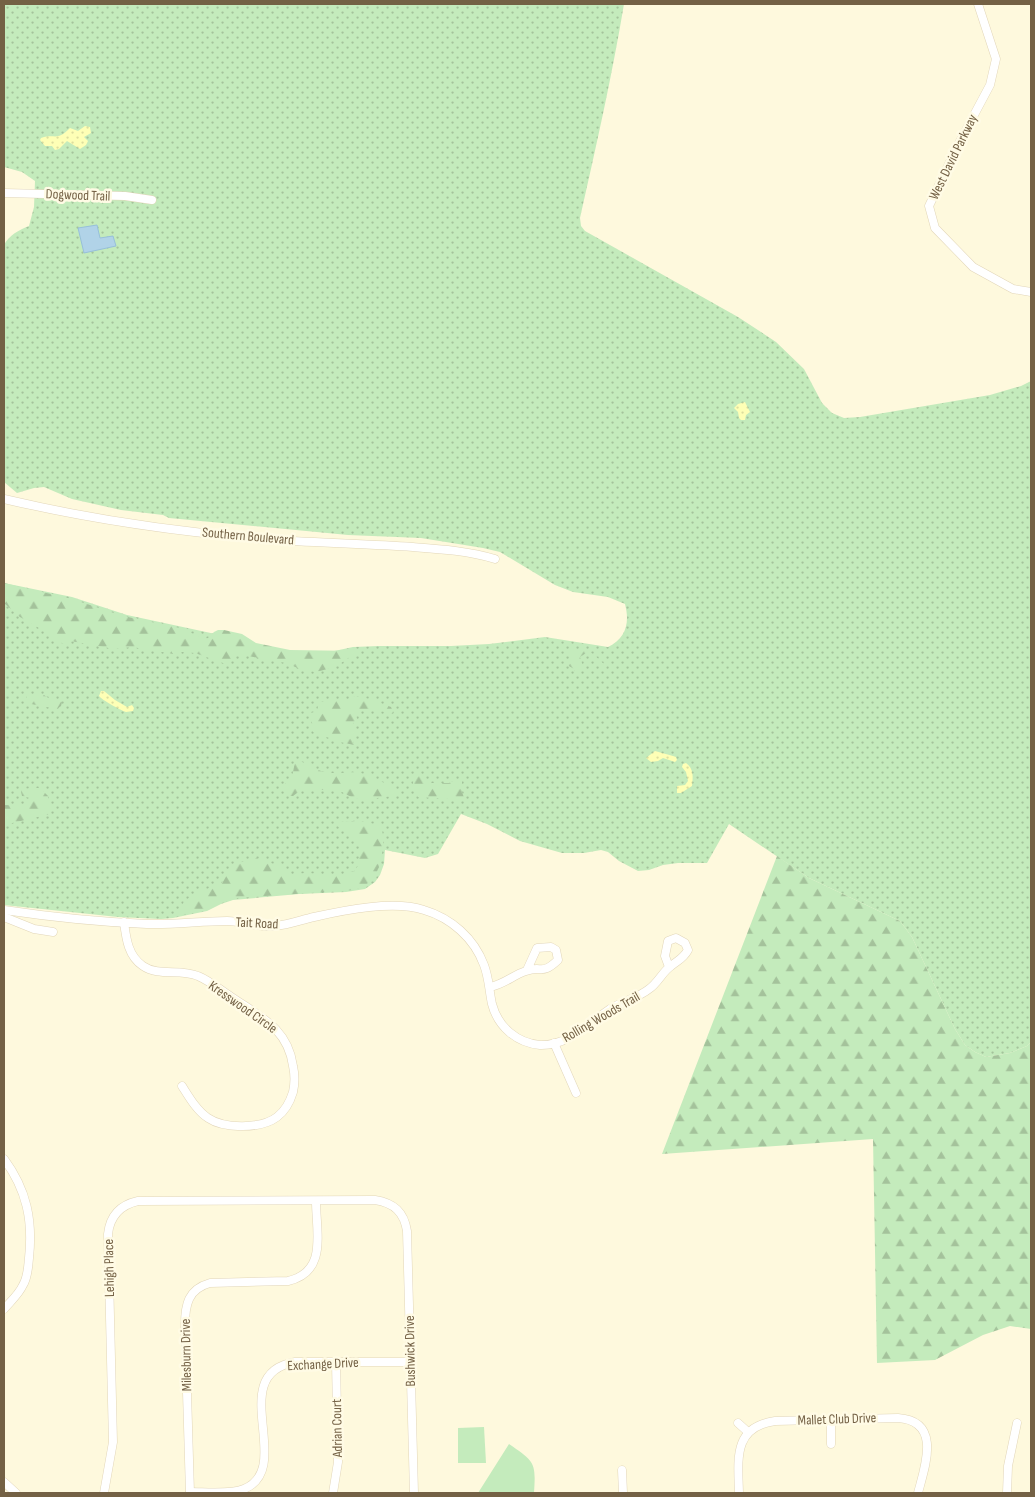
<svg xmlns="http://www.w3.org/2000/svg" width="1035" height="1497" font-family="'Sofia Sans Condensed',sans-serif">
<style>
.grass{fill:url(#grass-dots)}
.forest{fill:url(#forest-firs)}
.sand{fill:url(#sand-dots)}
.pitch{fill:#c4ebbc}
.water{fill:#b1d3e8;stroke:#97c0da}
.lines{fill:none;stroke-linecap:round;stroke-linejoin:round}
.street-casing{stroke:#e2d6b9;stroke-width:9}
.street{stroke:#fff;stroke-width:8}
.labels{text-anchor:middle;dominant-baseline:central;stroke-width:5;stroke-linejoin:round;paint-order:stroke}
.street-label{font-size:14px;fill:#746145;stroke:#fffbe5}
</style>
<defs>
<pattern id="grass-dots" width="8" height="8" patternUnits="userSpaceOnUse" patternTransform="scale(1.25)"><rect width="8" height="8" fill="#c4ebbc"/><path d="M2 2h.1M6 6h.1" fill="none" stroke="#a4c29b" stroke-width="1.8" stroke-linecap="round"/></pattern>
<pattern id="forest-firs" width="22" height="20" patternUnits="userSpaceOnUse" patternTransform="scale(1.25)"><rect width="22" height="20" fill="#c4ebbc"/><path d="M5 1l3.5 6h-7zM16 11l3.5 6h-7z" fill="#a4c29b"/></pattern>
<pattern id="sand-dots" width="8" height="8" patternUnits="userSpaceOnUse" patternTransform="scale(1.25)"><rect width="8" height="8" fill="#feffb6"/><path d="M2 2h.1M6 6h.1" fill="none" stroke="#dddd9e" stroke-width="1.8" stroke-linecap="round"/></pattern>
</defs>
<rect width="100%" height="100%" fill="#fef9dd"/>
<path class="grass" d="M4 4H624C612 76 596 147 580 218L581 226 585 231 738 317 776 342 804 369 822 403 832 413 844 418 860 417 990 395 1021 386 1031 381V1042L1027 1046 1010 1053 986 1057 975 1052 965 1045 955 1029 912 937 900 921 809 878 729 824 707 863H678L663 865 649 870 638 871 619 861 608 852 601 850 584 853H562L520 841 487 824 461 814 438 854 425 858 385 850 384 864 380 875 375 882 365 889 346 892 299 894 233 900 221 904 207 911 173 918 161 919 118 917 4 905V583L72 597 127 615 220 635 274 654 325 653 353 647 379 646H451L489 644 545 637 608 647C626 638 630 623 625 604L608 597 573 592 555 585 500 552 483 548 421 538 348 535 169 518 163 515 121 510 72 499 44 487 34 488 17 493 4 482V245C9 235 19 230 29 226L34 207 35 181 22 172 4 167Z"/>
<g class="forest">
<polygon points="4,583 72,599 123,616 180,628 205,639 208,638 214,632 218,630 224,630 242,634 256,643 290,650 359,651 335,667 316,672 300,669 286,663 238,654 226,663 223,663 195,653 182,652 174,654 132,647 114,649 71,641 63,644 51,635 20,617 4,603"/>
<polygon points="584,650 593,654 607,667 603,668 590,654 586,653 580,657 583,667 575,673 574,669 569,666 568,663 571,659 570,651"/>
<path d="M28 694 44 695C49 700 56 698 62 702L61 706 57 709 26 703 25 701Z"/>
<polygon points="355,696 369,699 391,707 393,712 392,713 369,709 358,712 356,715 357,719 351,726 351,730 356,730 356,734 353,736 354,745 340,742 313,732 311,713 317,711 319,702 350,699"/>
<path d="M297 759C308 765 320 773 333 773 342 774 351 771 360 773 374 776 385 784 398 790L399 795 363 800 353 798 342 792 330 789 313 791 301 790 293 796H288L284 792 282 787 292 777 295 762Z"/>
<polygon points="415,774 421,774 428,783 449,783 457,779 462,780 462,792 465,800 418,797 413,783"/>
<polygon points="33,788 40,788 48,796 50,814 4,825 4,805 29,806 30,798 22,796 21,791 23,789"/>
<path d="M355 820 379 825C388 834 381 869 373 879 368 884 362 887 355 890L237 898 219 904 208 910 179 916 184 901 201 891 221 884 233 864 263 857 267 862 284 867 287 873 290 875 305 873 339 875 354 871 358 866 361 840H356C352 831 341 831 335 823L337 821 351 822Z"/>
<polygon points="777,856 809,878 900,921 912,937 955,1029 965,1045 975,1052 986,1057 1010,1053 1027,1046 1031,1042 1031,1329 1010,1326 983,1335 935,1360 877,1363 873,1139 662,1154"/>
</g>
<g class="sand">
<path d="M85 126 90 127 91 133 84 137 88 141 86 145 80 149 67 141 59 149 55 150 52 146H45L40 140 41 138C56 133 56 142 70 128L78 131Z"/>
<polygon points="745,402 750,412 746,415 745,420 741,420 739,418 738,412 734,408 738,404"/>
<path d="M101 691H104L115 700 127 707 132 705 134 708 133 711 126 712C120 710 102 700 99 696Z"/>
<polygon points="655,751 673,756 676,757 677,760 675,762 663,758 658,761 651,762 646,758"/>
<path d="M686 763C694 769 693 777 692 786L681 793H677V786L685 785 688 781 686 772 682 767 683 764Z"/>
</g>
<g class="pitch">
<polygon points="484,1427 486,1463 458,1463 458,1428"/>
<path d="M509 1444C535 1462 536 1462 534 1493H478Z"/>
</g>
<polygon class="water" points="97,225 100,238 113,236 116,246 84,253 78,228"/>
<g class="lines">
<defs>
<g id="street">
<polyline points="978,4 996,59 990,85 959,143 929,206 935,228 973,267 1013,289 1031,292"/>
<polyline points="4,193 125,196 152,200"/>
<path d="M4 499C93 520 185 533 277 540 322 543 367 544 413 547 440 549 469 551 495 559"/>
<path d="M4 910C51 917 99 922 147 924 174 925 201 921 227 921 243 921 260 928 275 926 288 925 301 920 314 917 345 910 394 900 424 910 451 918 474 938 484 965 489 978 489 990 492 1004 498 1027 517 1043 540 1045 568 1046 589 1023 610 1009 623 1001 638 998 649 989 658 983 663 971 671 966 678 960 683 959 688 950L685 943 676 938 668 941 665 956 669 967"/>
<polyline points="4,917 34,929 53,932"/>
<path d="M124 922C126 938 128 956 143 966 159 977 180 968 198 976 210 981 222 991 233 998 261 1017 288 1029 293 1066 295 1075 295 1083 293 1092 290 1102 285 1111 277 1117 261 1129 224 1129 208 1118 197 1111 189 1097 182 1086"/>
<path d="M490 987C505 984 513 975 526 971 542 965 541 976 558 960L556 950 551 947 537 948 527 970"/>
<polyline points="554,1043 576,1093"/>
<path d="M4 1159C27 1190 33 1221 29 1258 28 1267 28 1277 23 1285 19 1294 11 1301 4 1309"/>
<polyline points="738,1423 748,1432"/>
<polyline points="831,1444 831,1420"/>
<polyline points="622,1470 623,1493"/>
<polyline points="4,1482 16,1493"/>
<path d="M190 1492C205 1492 230 1495 244 1489 296 1468 224 1374 295 1362H410"/>
<path d="M104 1493 113 1442 108 1234C110 1216 120 1205 138 1201L375 1200C394 1203 404 1212 407 1231L414 1493"/>
<path d="M190 1493 185 1325C185 1305 188 1289 210 1283L288 1281C328 1272 316 1232 316 1201"/>
<polyline points="333,1493 338,1462 336,1362"/>
<path d="M739 1493C738 1459 733 1427 775 1421L898 1418C942 1421 925 1466 918 1493"/>
<polyline points="1007,1493 1008,1466 1017,1423"/>
</g>
</defs>
<use href="#street" class="street-casing"/>
<use href="#street" class="street"/>
</g>
<g class="labels">
<g class="street-label">
<text transform="translate(953 157) rotate(-64)">West David Parkway</text>
<text transform="translate(78 195) rotate(2)">Dogwood Trail</text>
<text transform="translate(248 536) rotate(5)">Southern Boulevard</text>
<text transform="translate(257 923) rotate(3)">Tait Road</text>
<text transform="translate(243 1007) rotate(35)">Kresswood Circle</text>
<text transform="translate(601 1017) rotate(-30)">Rolling Woods Trail</text>
<text transform="translate(109 1268) rotate(-91)">Lehigh Place</text>
<text transform="translate(410 1351) rotate(-91)">Bushwick Drive</text>
<text transform="translate(186 1355) rotate(-91)">Milesburn Drive</text>
<text transform="translate(323 1364) rotate(-3)">Exchange Drive</text>
<text transform="translate(837 1419) rotate(-2)">Mallet Club Drive</text>
<text transform="translate(337 1428) rotate(-91)">Adrian Court</text>
</g>
</g>
<rect width="1035" height="1497" fill="none" stroke="#746145" stroke-width="10"/>
</svg>
